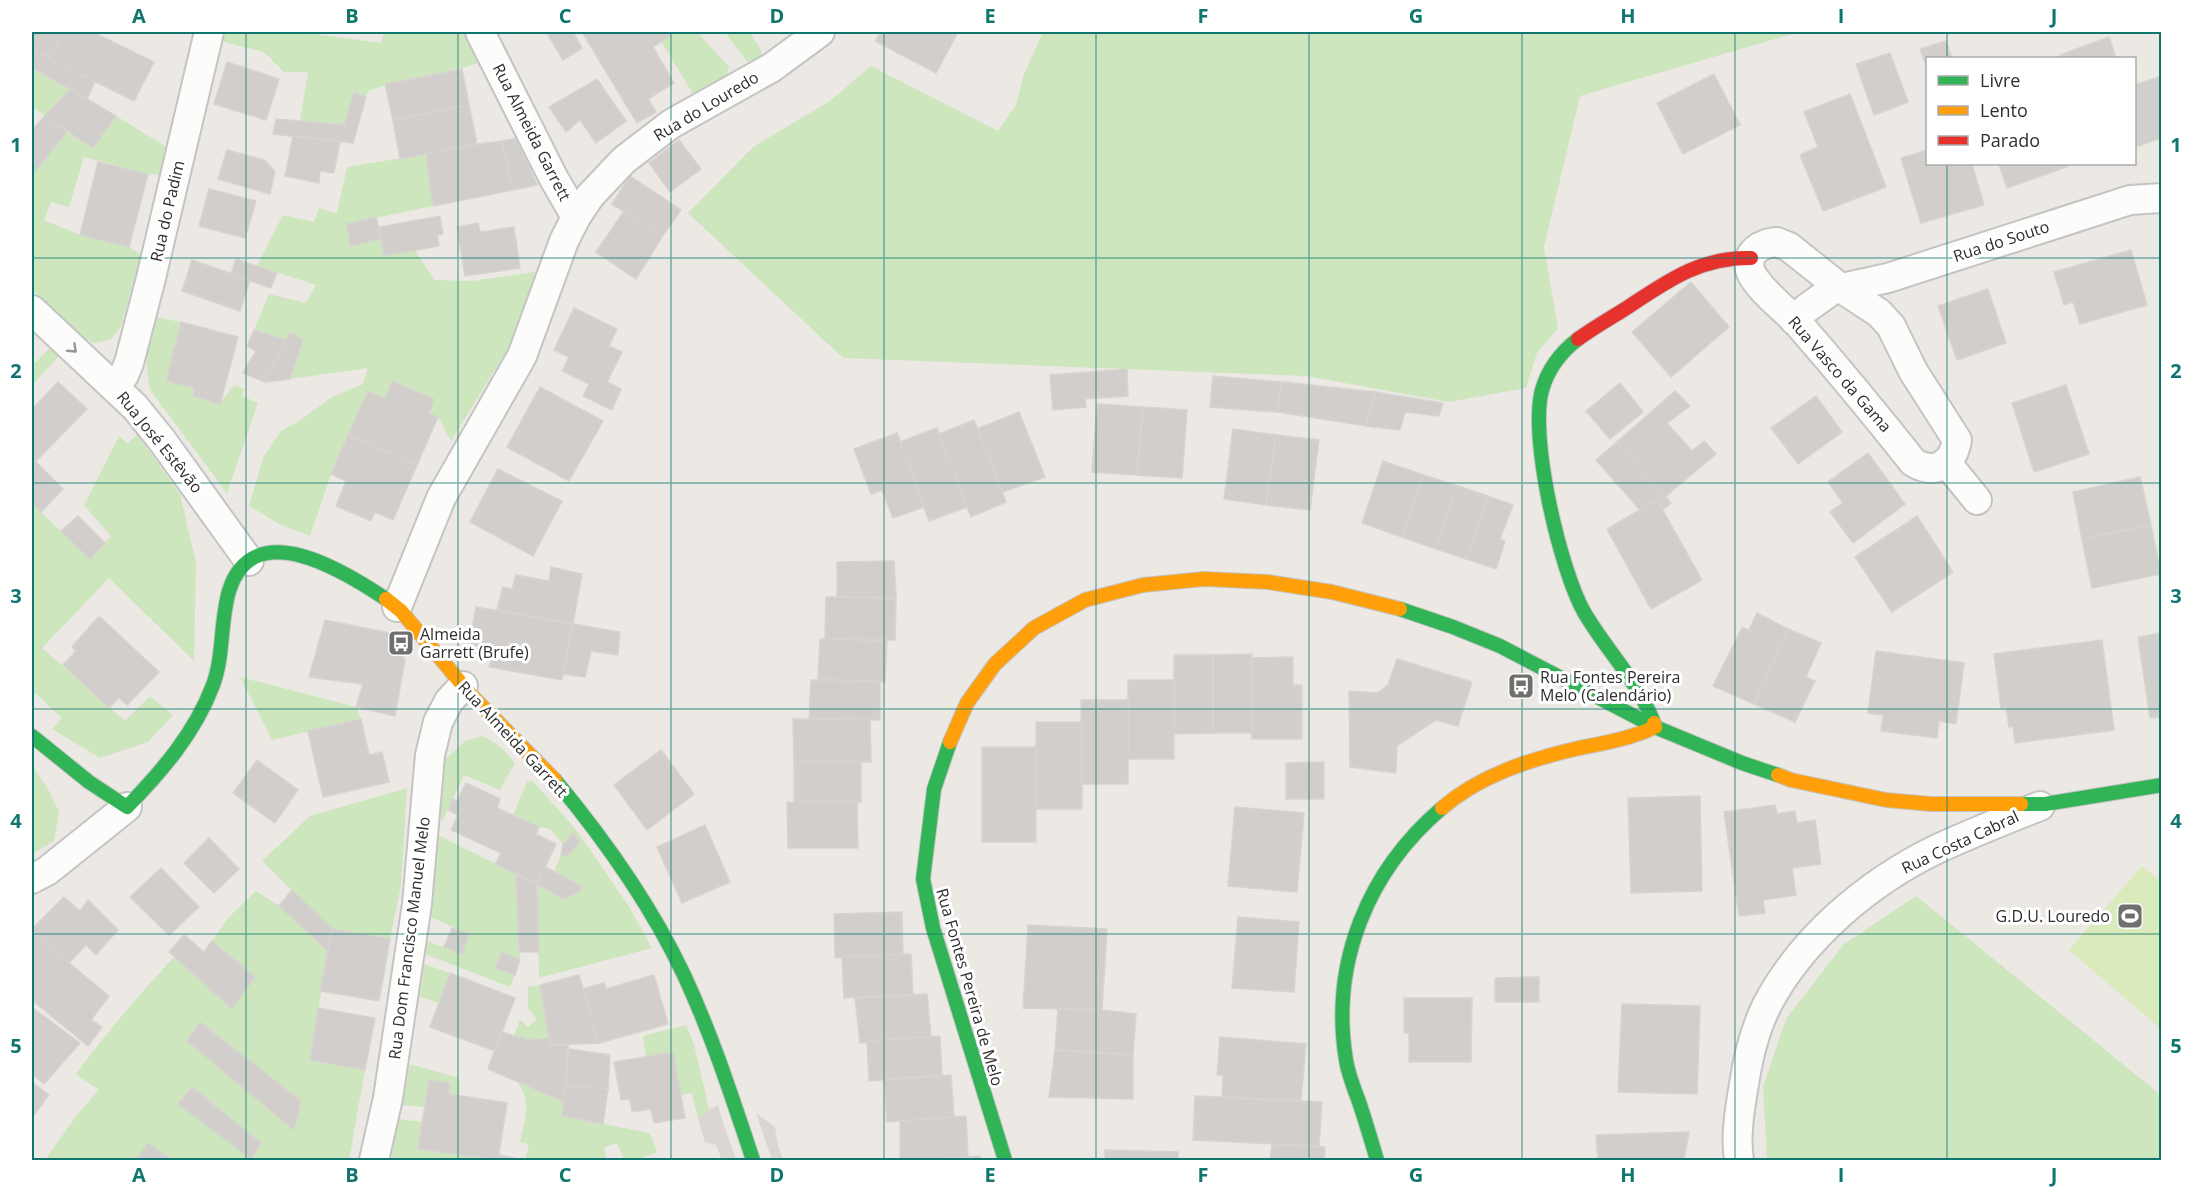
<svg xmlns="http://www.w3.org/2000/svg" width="2193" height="1192" font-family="'Open Sans',sans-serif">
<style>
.green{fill:#cee6be}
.pitch{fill:#d9eabb}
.plaza{fill:#dad6d2}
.building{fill:#d1cecb;stroke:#d7d4d0;stroke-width:1.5}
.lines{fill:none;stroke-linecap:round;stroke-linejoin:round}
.street-casing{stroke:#c5c4c5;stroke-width:32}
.fast-casing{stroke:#c5c4c5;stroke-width:16}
.slow-casing{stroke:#c5c4c5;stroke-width:16}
.jam-casing{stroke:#c5c4c5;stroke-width:16}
.street{stroke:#fcfcfb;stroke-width:28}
.fast{stroke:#30b455;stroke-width:14}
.slow{stroke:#ff9f0a;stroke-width:14}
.jam{stroke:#e5322d;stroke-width:14}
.oneway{stroke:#959594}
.grid{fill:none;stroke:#0f766e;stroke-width:1.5;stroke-opacity:0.55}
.labels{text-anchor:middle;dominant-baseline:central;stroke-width:6;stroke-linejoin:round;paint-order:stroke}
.street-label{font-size:16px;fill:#2e2e2e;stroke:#fff}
.poi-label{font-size:16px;fill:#2e2e2e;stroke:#fff;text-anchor:start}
.neatline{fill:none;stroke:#0f766e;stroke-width:2}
.grid-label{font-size:20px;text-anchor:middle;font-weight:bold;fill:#0f766e}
</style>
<rect width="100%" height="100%" fill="#ece8e4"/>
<g class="green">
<path d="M222 32H299L381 43 384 32H465L481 62C444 75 404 77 368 91L366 97 354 92 344 125 300 121 308 72H284L264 52 220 41Z"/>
<polygon points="675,32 697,32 729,67 725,81 695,97 661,41"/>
<polygon points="725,32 749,32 760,48 764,61 751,67"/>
<polygon points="1043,32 1799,32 1580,96 1544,247 1558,328 1537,353 1526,388 1449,402 1306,376 843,358 688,213 753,147 830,101 871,66 998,131 1016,105 1024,74"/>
<polygon points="32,68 70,89 45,116 32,106"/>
<polygon points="116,116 167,147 160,175 148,174 84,157 69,207 51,202 44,220 80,235 129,247 141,255 121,327 110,340 93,343 71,328 32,289 32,175 67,132 93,148"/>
<polygon points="426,154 433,206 346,224 351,245 381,239 384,256 415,250 434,280 472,281 535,272 528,307 509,347 451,441 438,417 429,413 434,399 393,381 385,399 368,391 331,474 310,536 281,525 249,506 263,458 281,431 299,421 332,397 363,384 368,368 290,379 303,340 291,334 287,340 254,330 269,294 306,303 316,285 257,266 283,215 314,222 319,208 337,213 347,167"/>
<polygon points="155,317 181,322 166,381 195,388 193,396 220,403 234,385 244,389 242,396 258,403 227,493 150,390 146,361"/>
<polygon points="50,348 59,356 32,385 32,366"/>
<polygon points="137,434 180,494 196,563 194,661 109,578 42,648 125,721 150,696 173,715 148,742 100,758 52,729 62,718 32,690 32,508 34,505 90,559 111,536 84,505 119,436 128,444"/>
<polygon points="240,677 356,707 361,719 272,740"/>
<path d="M482 736C497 743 506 750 515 763L500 790 464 775 443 820 437 818 443 761 465 741Z"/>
<polygon points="33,766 49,791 59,812 54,841 32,854"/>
<polygon points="533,781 577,831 628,905 652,948 539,978 537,884 563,899 579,892 582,886 554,872 561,855 567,856 580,842 573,833 563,844 550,829 539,827 513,815 527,782"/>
<polygon points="407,788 401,886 390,939 332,929 262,861 310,816"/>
<polygon points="436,834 516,874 520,960 501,953 496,967 515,975 510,987 425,954 427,941 462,954 468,934 431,917"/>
<path d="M256 891 279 906 328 951 310 1060 365 1070 349 1160H45L77 1115 99 1090 76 1074C106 1033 139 995 174 957L232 1009 255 977 212 941 228 918Z"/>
<polygon points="1916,896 2161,1095 2161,1160 1767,1160 1763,1087 1786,1019 1843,945"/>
<polygon points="424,964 450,973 439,1003 420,997"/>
<polygon points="540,985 550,1038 529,1040 514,1036 520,1020 528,1027 537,1019 528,1008 528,987"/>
<polygon points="686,1025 694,1044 709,1109 698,1119 692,1093 681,1095 673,1052 646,1056 643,1036"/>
<polygon points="410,1064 456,1077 460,1082 459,1096 449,1094 450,1083 429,1080 424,1107 401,1105"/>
<path d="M517 1082 565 1102 562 1116 650 1133 657 1152 637 1160H624L617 1143 604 1148 607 1160H525L529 1144 520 1142C525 1121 532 1099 517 1082Z"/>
<polygon points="398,1119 422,1122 418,1149 480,1158 479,1160 391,1160"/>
</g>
<polygon class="pitch" points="2142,866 2161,882 2161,1029 2069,950"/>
<g class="plaza">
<polygon points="718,1105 723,1123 736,1160 722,1160 716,1145 705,1142 698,1119 709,1109"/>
<polygon points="756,1113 775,1127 778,1146 783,1160 772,1160"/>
</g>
<g class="building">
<polygon points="32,32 64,32 50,59 32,49"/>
<polygon points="64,32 93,32 154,62 134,101 50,59"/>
<polygon points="554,32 573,32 582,48 563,60 548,35"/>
<polygon points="582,32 644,32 674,83 648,99 656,112 637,123"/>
<polygon points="644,32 675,32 653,47"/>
<polygon points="881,32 958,32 936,73 875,41"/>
<polygon points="2109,37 2116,58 2061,58 2060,55"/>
<polygon points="1946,41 1952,58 1928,58 1928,71 1920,49"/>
<polygon points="32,49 95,82 87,99 32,68"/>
<polygon points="1890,53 1908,102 1874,115 1856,64"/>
<polygon points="227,62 279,79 266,120 214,104"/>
<polygon points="462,69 469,105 393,120 385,84"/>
<polygon points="1714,74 1740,125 1683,154 1657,103"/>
<polygon points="2162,76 2162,138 2138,146 2134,134 2134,85"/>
<polygon points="597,79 626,121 596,143 580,120 566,132 549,107"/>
<polygon points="70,89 116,116 93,148 45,116"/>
<polygon points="354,92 366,97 353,143 273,134 276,119 344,125"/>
<polygon points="1850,94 1886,187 1823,211 1800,155 1818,147 1804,112"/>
<polygon points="469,105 477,144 400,159 393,120"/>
<polygon points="45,116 67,132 32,175 32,130"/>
<polygon points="293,136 340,141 334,173 320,171 319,183 285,176"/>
<polygon points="516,138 537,185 513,190 502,141"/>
<polygon points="679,140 701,169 670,192 649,163"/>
<polygon points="502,141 513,190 433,206 426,154 477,144"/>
<polygon points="227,150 264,160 275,171 270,194 218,179"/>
<polygon points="1928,150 1928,164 1972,164 1984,205 1921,223 1901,158"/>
<polygon points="98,162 148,174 129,247 80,235"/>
<polygon points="1999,164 2067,164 2069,166 2007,188"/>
<polygon points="630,176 681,210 662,237 612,204"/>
<polygon points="209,189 256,201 245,238 199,226"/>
<polygon points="624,211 662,237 636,279 596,252"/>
<polygon points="440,216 443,234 437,235 439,246 384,256 379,227"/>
<polygon points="376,217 381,239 351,246 346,224"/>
<polygon points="478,223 480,232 514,227 520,268 465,276 457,227"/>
<polygon points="2131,250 2147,305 2080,324 2073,302 2064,305 2054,272"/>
<polygon points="236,259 277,273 271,288 231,274"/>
<polygon points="192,260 250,280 240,311 182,291"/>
<polygon points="1691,282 1729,327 1671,377 1632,332"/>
<polygon points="1988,289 2006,343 1957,360 1938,306"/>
<polygon points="574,308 617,329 609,346 622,352 607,382 621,389 612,410 583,396 589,384 562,371 569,357 554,350"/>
<polygon points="181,322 238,337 220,404 193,396 195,388 166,381"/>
<polygon points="254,330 287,340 265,382 243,373 256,351 247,346"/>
<polygon points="290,333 303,340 290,379 265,382"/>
<polygon points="1127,369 1128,396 1085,399 1086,407 1053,410 1050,375"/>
<polygon points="1213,376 1282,382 1277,412 1210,407"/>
<polygon points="392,381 434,399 429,413 438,417 417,465 348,435 368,391 385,399"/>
<polygon points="58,382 87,409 35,462 32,458 32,409"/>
<polygon points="1282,382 1375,392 1366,426 1277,412"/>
<polygon points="1620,383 1643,412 1610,439 1586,411"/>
<polygon points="2066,385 2089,454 2034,472 2012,403"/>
<polygon points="540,387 603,421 569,481 507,447"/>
<polygon points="1675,391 1690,406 1667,423 1692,451 1704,441 1716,454 1665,497 1617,442"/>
<polygon points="1375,392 1443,403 1439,416 1405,412 1400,430 1366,426"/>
<polygon points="1816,396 1842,432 1798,464 1771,428"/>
<polygon points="1097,404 1143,407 1137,475 1092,472"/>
<polygon points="1143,407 1187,410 1182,478 1137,475"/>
<polygon points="1019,412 1045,477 1003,492 977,429"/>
<polygon points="974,420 1006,502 971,517 939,434"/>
<polygon points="937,428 967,507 929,521 900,442"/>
<polygon points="1233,429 1276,435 1266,505 1224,499"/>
<polygon points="897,433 924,507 893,518 882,490 871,494 854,449"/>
<polygon points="348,435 417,465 393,520 375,512 371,521 336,506 346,481 331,474"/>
<polygon points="1276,435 1319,440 1310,510 1266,505"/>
<polygon points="1617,442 1671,503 1662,510 1657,500 1640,510 1596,460"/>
<polygon points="1868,453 1905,504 1853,543 1830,512 1843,503 1828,482"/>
<polygon points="32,458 63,489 41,512 32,503"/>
<polygon points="1383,461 1424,475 1402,537 1362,523"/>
<polygon points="498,469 562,501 533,556 470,522"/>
<polygon points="1424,475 1458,486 1436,549 1402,537"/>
<polygon points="2140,477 2151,525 2082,539 2073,492"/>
<polygon points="1458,486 1488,496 1466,559 1436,549"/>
<polygon points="1488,496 1513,505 1500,539 1505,541 1496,569 1466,559"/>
<polygon points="1657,500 1702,580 1651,609 1607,529"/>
<polygon points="78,516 105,543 90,559 61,531"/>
<polygon points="1917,516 1953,572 1892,612 1855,557"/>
<polygon points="2151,525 2161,574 2092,588 2082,539"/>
<polygon points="894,561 896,598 837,597 837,562"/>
<polygon points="551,567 582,574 573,624 497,610 503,587 512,589 516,575 549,581"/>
<polygon points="826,597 896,598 895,640 825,639"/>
<polygon points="476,607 573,624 562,680 489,667 491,659 480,657 481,654 472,652 473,644 469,644"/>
<polygon points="1757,613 1788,629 1754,704 1713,686 1742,628 1749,630"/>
<polygon points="99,616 159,672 127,705 119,698 109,708 63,665 76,651 72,647"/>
<polygon points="325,620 390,633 400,648 405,660 395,716 356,707 363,684 309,677"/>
<polygon points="573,624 620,632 618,655 591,651 585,677 563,674"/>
<polygon points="1788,629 1821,643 1806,677 1815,681 1795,722 1754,704"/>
<polygon points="2162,633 2162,717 2150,718 2138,637"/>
<polygon points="820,639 887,641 885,682 818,679"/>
<polygon points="2102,640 2114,730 2015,743 2013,726 2009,727 2006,707 2001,708 1994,654"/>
<polygon points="1876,651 1964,663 1956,724 1939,721 1937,738 1881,731 1883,715 1868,713"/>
<polygon points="1252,654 1252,733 1213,733 1213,655"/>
<polygon points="1174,655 1213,655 1213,733 1174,734"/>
<polygon points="1293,657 1293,685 1302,685 1302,739 1252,739 1252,658"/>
<polygon points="1397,659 1472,682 1458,726 1436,720 1397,746 1396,773 1350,767 1349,691 1377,693 1388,685"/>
<polygon points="811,680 880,681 880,720 809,719"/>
<rect x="1128" y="680" width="46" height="79"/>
<polygon points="1081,700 1128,700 1128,784 1082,784"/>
<polygon points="361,719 369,755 382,752 389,782 323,797 308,731"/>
<polygon points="793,719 870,720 871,762 794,762"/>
<rect x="1036" y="722" width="46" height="87"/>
<rect x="982" y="747" width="54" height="95"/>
<polygon points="661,750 694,794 647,830 614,785"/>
<polygon points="257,760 298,790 275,823 233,793"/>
<rect x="794" y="762" width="67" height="40"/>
<polygon points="1324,762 1324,799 1286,799 1286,763"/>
<polygon points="466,783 500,799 497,808 539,827 536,834 556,844 537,884 495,864 501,853 451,830 458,815 448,810 452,799 457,801"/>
<polygon points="1700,796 1702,891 1631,893 1628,798"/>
<polygon points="787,802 857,802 858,848 788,848"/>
<polygon points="1775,805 1777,814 1795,811 1797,823 1815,820 1821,864 1792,868 1796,895 1763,900 1765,913 1739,916 1724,812"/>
<polygon points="1235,807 1304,813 1297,892 1228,886"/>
<polygon points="705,825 730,882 682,903 657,847"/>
<polygon points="573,833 580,842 567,856 561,855 563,844"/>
<polygon points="209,838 239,869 214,893 184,863"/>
<polygon points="545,867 582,886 579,892 563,899 537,884"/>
<polygon points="161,868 199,907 169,935 130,897"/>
<polygon points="516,874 537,884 539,952 519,952"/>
<polygon points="292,890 332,929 328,951 279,906"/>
<polygon points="64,897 80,911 88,900 118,930 96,955 86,945 69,963 32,932 32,929"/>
<polygon points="902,912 903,955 835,958 834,914"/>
<polygon points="1238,917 1299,922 1294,992 1232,988"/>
<polygon points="1028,925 1107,929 1102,1010 1023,1008"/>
<polygon points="452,928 469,934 462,954 444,947"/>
<polygon points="332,929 390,939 379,1001 320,991"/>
<polygon points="32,932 109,996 91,1020 102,1027 88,1046 32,1000"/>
<polygon points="184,935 204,952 212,941 255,977 232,1009 169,952"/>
<polygon points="501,952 520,960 515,975 496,968"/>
<polygon points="911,954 913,995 844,998 842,957"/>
<polygon points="450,973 515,998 495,1051 430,1027"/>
<polygon points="579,975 599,1043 550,1045 540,985"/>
<polygon points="654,975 668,1024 599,1043 583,989 604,983 606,989"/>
<polygon points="1539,977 1539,1002 1495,1002 1495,978"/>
<polygon points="927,994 931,1037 860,1043 855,998"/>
<polygon points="1404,998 1472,998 1471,1062 1409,1062 1409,1033 1404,1033"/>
<polygon points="1622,1004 1700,1006 1697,1094 1618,1092"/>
<polygon points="33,1008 80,1043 44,1084 32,1074 32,1010"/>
<polygon points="318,1008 375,1018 365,1070 310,1060"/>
<polygon points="1058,1009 1102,1010 1136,1014 1133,1055 1055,1050"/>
<polygon points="200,1022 301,1101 294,1130 187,1041"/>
<polygon points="501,1032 529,1040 550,1038 550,1045 568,1045 565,1102 488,1069"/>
<polygon points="940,1036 942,1075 869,1081 867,1041"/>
<polygon points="1220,1037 1306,1044 1301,1101 1222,1097 1223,1075 1217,1075"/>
<polygon points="569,1049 610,1055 608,1089 566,1086"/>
<polygon points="1055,1050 1133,1055 1133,1099 1049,1097"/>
<polygon points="673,1052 685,1118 654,1123 651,1109 632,1112 630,1099 621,1100 614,1062"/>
<polygon points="951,1075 954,1117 887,1122 884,1080"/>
<polygon points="429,1080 450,1083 449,1094 507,1103 498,1160 418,1149"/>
<polygon points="32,1082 49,1095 32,1118"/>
<polygon points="566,1086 608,1089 603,1124 562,1116"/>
<polygon points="192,1087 261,1143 251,1159 178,1104"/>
<polygon points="1195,1096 1322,1102 1319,1146 1193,1140"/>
<polygon points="966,1116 968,1157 900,1160 900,1121"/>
<polygon points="1689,1132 1684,1160 1598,1160 1596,1135"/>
<polygon points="148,1143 171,1160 136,1160"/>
<polygon points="1272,1144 1325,1147 1324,1160 1270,1160"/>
<polygon points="1105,1150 1178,1152 1178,1160 1105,1160"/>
<polygon points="499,1155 509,1157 523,1160 498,1160"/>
<polygon points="980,1156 980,1160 926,1160 968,1157"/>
</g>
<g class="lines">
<defs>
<g id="street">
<polyline points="480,32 553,177 576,217"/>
<path d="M1777 242 1789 247 1838 286 1879 313 1891 326 1913 371 1957 440C1953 464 1935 476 1913 462 1875 414 1836 367 1796 321 1783 308 1756 287 1750 270 1745 252 1762 243 1777 242Z"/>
<polyline points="1842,288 1888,278 2130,200 2162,198"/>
<polyline points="32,310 135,407 161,439 249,561"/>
<polyline points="1794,320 1807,308 1838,286"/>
<polyline points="115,387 124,375 129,363 151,278 209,32"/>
<polyline points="1946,462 1977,500"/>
<polyline points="397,607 441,498 522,356 564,241 576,217 590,196 624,160 671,124 771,68 820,32"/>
<polyline points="32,879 47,871 127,807"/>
<polyline points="374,1160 388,1098 417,904 430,755 438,722 449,701 463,686"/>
<path d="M1739 1160C1735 1136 1740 1108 1744 1084 1748 1058 1755 1029 1767 1005 1802 938 1868 883 1935 850 1969 834 2005 820 2040 806"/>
</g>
<g id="fast">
<path d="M1578 339C1561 352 1548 369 1542 390 1529 437 1560 569 1584 612 1606 650 1638 681 1654 723"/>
<polyline points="1400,609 1453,627 1500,646 1655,727 1742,763 1778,775"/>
<path d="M32 736 89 782 127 807C162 771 195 733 213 685 224 655 220 622 229 591 253 514 344 571 386 599"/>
<polyline points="950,742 934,789 923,879 933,928 1005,1160"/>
<path d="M555 780C605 840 651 905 684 975 712 1035 732 1097 753 1160"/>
<polyline points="2021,804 2045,804 2162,785"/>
<path d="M1377 1160C1371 1140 1365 1119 1358 1099 1353 1086 1348 1073 1346 1060 1330 963 1368 871 1442 808"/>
</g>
<g id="slow">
<polyline points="386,599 401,611 470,694 555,780"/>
<polyline points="950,742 967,703 995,664 1034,628 1085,600 1143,585 1204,579 1268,582 1332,592 1400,609"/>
<polyline points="1778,775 1791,780 1886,800 1931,804 2021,804"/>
<path d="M1442 808C1479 776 1528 760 1575 749 1603 743 1630 739 1655 727L1654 723"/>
</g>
<path id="jam" d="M1578 339C1593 328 1609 319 1625 309 1666 282 1699 257 1751 258"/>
</defs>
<use href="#street" class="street-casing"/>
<use href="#fast" class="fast-casing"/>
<use href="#slow" class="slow-casing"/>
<use href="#jam" class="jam-casing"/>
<use href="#street" class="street"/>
<use href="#fast" class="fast"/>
<use href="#slow" class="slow"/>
<use href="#jam" class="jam"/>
</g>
<defs><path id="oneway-chevron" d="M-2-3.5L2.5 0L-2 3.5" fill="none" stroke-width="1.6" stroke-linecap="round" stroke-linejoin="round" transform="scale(1.5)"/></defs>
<use class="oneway" href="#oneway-chevron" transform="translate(73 349) rotate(43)"/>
<path class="grid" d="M246 32V1160M458 32V1160M671 32V1160M884 32V1160M1096 32V1160M1309 32V1160M1522 32V1160M1735 32V1160M1947 32V58M1947 164V1160M32 258H2162M32 483H2162M32 709H2162M32 934H2162"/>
<defs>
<symbol id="bus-square" viewBox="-11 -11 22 22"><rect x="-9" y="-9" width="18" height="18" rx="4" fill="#706f6e" stroke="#fff"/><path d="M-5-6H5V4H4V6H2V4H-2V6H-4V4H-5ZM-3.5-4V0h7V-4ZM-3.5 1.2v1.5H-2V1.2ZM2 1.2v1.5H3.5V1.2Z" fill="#fff"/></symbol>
<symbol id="stadium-square" viewBox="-11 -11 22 22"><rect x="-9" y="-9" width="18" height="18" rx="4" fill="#706f6e" stroke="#fff"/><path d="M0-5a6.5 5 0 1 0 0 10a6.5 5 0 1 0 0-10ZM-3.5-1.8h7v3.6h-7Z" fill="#fff"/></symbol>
</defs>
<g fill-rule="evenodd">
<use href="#bus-square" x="386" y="628" width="30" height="30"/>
<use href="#bus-square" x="1506" y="671" width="30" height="30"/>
<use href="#stadium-square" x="2115" y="901" width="30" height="30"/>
</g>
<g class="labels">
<g class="street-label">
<text transform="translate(706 106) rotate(-31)">Rua do Louredo</text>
<text transform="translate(532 132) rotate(63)">Rua Almeida Garrett</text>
<text transform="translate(167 211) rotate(-77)">Rua do Padim</text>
<text transform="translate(2001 241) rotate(-18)">Rua do Souto</text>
<text transform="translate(1840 374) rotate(49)">Rua Vasco da Gama</text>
<text transform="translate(160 442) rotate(51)">Rua José Estêvão</text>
<text transform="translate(513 739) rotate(47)">Rua Almeida Garrett</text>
<text transform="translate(1960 842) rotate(-25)">Rua Costa Cabral</text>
<text transform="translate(409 938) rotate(-83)">Rua Dom Francisco Manuel Melo</text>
<text transform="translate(970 987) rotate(74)">Rua Fontes Pereira de Melo</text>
</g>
<g class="poi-label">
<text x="420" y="634">Almeida<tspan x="420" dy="18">Garrett (Brufe)</tspan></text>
<text x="1540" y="677">Rua Fontes Pereira<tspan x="1540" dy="18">Melo (Calendário)</tspan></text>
<text x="2110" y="916" text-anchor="end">G.D.U. Louredo</text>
</g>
</g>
<rect width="2193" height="1192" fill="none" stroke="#ffffff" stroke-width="66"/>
<rect x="1926" y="57" width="210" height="108" fill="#ffffff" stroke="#ababab" stroke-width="1.5"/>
<rect x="1938" y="76" width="30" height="9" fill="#30b455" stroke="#ababab" stroke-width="1.5"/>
<text x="1980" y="87" font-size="18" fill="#2e2e2e">Livre</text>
<rect x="1938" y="106" width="30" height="9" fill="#ff9f0a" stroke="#ababab" stroke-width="1.5"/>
<text x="1980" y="117" font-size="18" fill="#2e2e2e">Lento</text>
<rect x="1938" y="136" width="30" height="9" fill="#e5322d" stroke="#ababab" stroke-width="1.5"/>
<text x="1980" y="147" font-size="18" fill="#2e2e2e">Parado</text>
<rect x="33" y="33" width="2127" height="1126" class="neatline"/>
<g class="grid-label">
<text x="139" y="23">A</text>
<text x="352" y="23">B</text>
<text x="565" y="23">C</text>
<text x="777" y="23">D</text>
<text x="990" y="23">E</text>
<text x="1203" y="23">F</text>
<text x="1416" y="23">G</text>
<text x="1628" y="23">H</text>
<text x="1841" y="23">I</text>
<text x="2054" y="23">J</text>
<text x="16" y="152">1</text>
<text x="2176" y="152">1</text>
<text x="16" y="378">2</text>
<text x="2176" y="378">2</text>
<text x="16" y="603">3</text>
<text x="2176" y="603">3</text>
<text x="16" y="828">4</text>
<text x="2176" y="828">4</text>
<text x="16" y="1053">5</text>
<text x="2176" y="1053">5</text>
<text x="139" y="1182">A</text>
<text x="352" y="1182">B</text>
<text x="565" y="1182">C</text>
<text x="777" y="1182">D</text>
<text x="990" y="1182">E</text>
<text x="1203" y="1182">F</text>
<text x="1416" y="1182">G</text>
<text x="1628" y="1182">H</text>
<text x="1841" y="1182">I</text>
<text x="2054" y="1182">J</text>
</g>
</svg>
